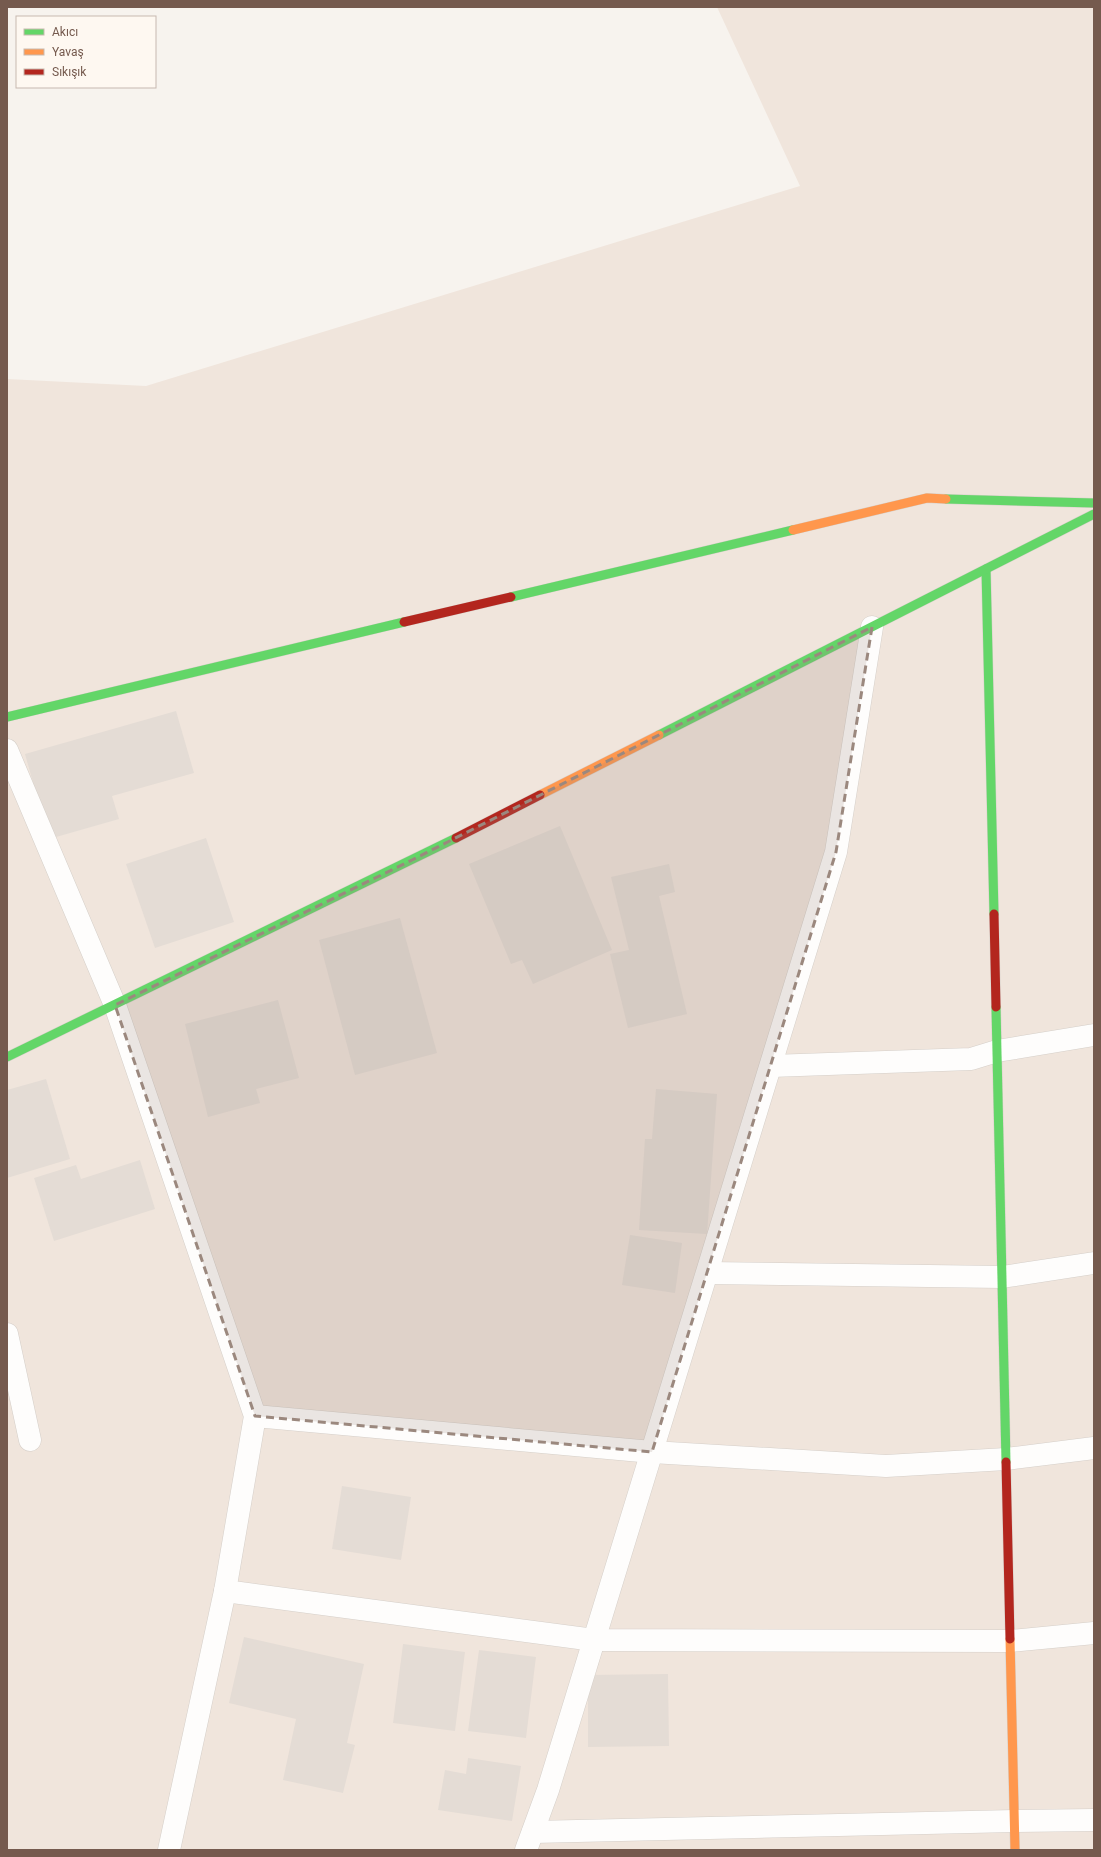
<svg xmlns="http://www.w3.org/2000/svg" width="1101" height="1857" font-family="Roboto,sans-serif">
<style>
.residential{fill:#f0e5dc}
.building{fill:#e4dcd5}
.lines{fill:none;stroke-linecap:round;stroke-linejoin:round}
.street-casing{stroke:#d5cfc9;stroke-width:23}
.fast-casing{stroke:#d7d0ca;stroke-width:10}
.slow-casing{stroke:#d7d0ca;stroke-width:10}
.jam-casing{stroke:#d7d0ca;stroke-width:10}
.street{stroke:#fefdfc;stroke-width:22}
.fast{stroke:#63d668;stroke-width:9}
.slow{stroke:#ff974d;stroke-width:9}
.jam{stroke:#b3261e;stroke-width:9}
.marked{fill:#9b887e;fill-opacity:0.2;stroke:#9b887e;stroke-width:3;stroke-dasharray:8 5;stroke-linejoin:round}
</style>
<rect width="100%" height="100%" fill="#f7f3ee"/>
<polygon class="residential" points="717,7 1094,7 1094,1850 7,1850 7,379 146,386 800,186"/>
<g class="building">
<polygon points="176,711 194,773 112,796 119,819 49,839 25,754"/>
<polygon points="560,826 612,950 533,984 522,960 511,964 469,864"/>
<polygon points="206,838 234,922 155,948 126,864"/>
<polygon points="669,864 675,892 659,896 687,1014 628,1028 610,954 629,950 611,877"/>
<polygon points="400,918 437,1053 355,1075 319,940"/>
<polygon points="278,1000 299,1078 256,1089 260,1103 208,1117 185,1024"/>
<polygon points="46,1079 70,1159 7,1178 7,1090"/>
<polygon points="656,1089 717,1094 707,1234 639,1230 645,1139 652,1139"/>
<polygon points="140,1160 155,1209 54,1241 34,1178 76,1165 81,1179"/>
<polygon points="630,1235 682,1243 675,1293 622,1285"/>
<polygon points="342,1486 411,1497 401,1560 332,1549"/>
<polygon points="244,1637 364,1664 347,1743 355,1745 343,1793 283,1780 296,1719 229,1703"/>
<polygon points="403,1644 465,1652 455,1731 393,1723"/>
<polygon points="479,1650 536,1657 526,1738 468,1731"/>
<polygon points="668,1674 669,1746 588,1747 588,1675"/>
<polygon points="468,1758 521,1766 512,1821 438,1810 445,1770 466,1774"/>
</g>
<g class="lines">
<defs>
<g id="street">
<polyline points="7,750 115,1005 255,1416 225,1591 169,1850"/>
<polyline points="771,1066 971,1059 997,1051 1094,1035"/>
<polyline points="708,1273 1002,1277 1094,1263"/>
<polyline points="7,1334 30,1440"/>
<polyline points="255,1416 652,1452 886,1466 1006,1459 1094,1448"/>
<polyline points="225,1591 594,1640 1010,1641 1094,1633"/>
<polyline points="533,1832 1014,1821 1094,1820"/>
<polyline points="526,1850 548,1790 836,852 872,627"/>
</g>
<g id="fast">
<polyline points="946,499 1094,503"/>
<polyline points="986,569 994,914"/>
<polyline points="511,597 793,530"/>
<polyline points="7,717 404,622"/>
<polyline points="659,735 1094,514"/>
<polyline points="996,1007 1006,1462"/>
<polyline points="7,1057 456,838"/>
</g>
<g id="slow">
<polyline points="793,530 927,498 946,499"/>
<polyline points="540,795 659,735"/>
<polyline points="1010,1639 1015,1850"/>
</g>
<g id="jam">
<polyline points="404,622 511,597"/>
<polyline points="456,838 540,795"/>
<polyline points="994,914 996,1007"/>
<polyline points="1006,1462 1010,1639"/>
</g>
</defs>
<use href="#street" class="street-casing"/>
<use href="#fast" class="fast-casing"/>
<use href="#slow" class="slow-casing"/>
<use href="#jam" class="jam-casing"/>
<use href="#street" class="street"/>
<use href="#fast" class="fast"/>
<use href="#slow" class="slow"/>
<use href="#jam" class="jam"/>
</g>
<path class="marked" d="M872 627 836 852 652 1452 255 1416 115 1005 412 860Z"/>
<rect width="1101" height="1857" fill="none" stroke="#755a4e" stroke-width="16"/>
<rect x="16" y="16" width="140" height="72" fill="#fef8f1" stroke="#c7b9b0"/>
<rect x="24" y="29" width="20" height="6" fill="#63d668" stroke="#c7b9b0"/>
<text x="52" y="36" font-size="12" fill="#755a4e">Akıcı</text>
<rect x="24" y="49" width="20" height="6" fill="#ff974d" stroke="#c7b9b0"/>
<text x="52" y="56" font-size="12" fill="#755a4e">Yavaş</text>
<rect x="24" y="69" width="20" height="6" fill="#b3261e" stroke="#c7b9b0"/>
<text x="52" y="76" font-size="12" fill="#755a4e">Sıkışık</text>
</svg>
